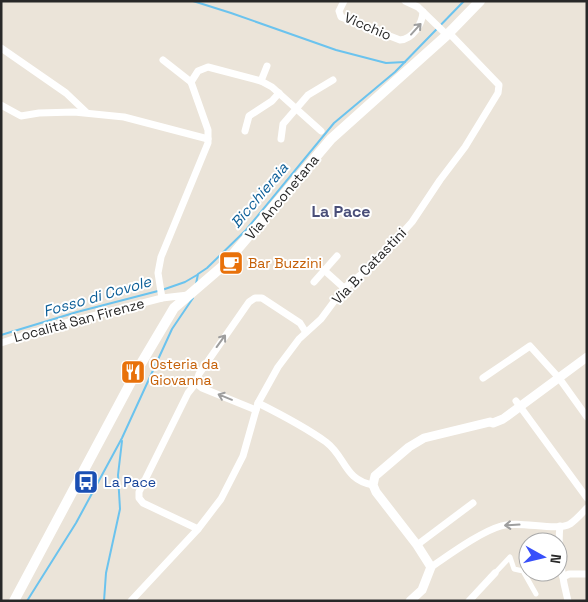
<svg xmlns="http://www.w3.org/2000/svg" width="588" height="602" font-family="'Space Grotesk',sans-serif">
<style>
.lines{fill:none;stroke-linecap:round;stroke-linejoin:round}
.stream{stroke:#6bc3ee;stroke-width:2}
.pedestrian{stroke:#fff;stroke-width:5}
.minor{stroke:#fff;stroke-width:7}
.tertiary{stroke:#fff;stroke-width:9}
.secondary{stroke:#fff;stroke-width:10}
.oneway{stroke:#9e9e9e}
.labels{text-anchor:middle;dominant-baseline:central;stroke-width:4;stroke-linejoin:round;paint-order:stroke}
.street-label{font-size:14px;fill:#282828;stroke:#fff}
.food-label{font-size:14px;fill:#c56008;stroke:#fff;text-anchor:start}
.transit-label{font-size:14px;fill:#164399;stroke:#fff;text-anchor:start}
.water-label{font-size:15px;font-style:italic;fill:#0d5f98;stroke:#fff}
.quarter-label{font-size:16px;font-weight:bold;fill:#494e78;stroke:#fff}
</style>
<rect width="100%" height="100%" fill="#ebe4d9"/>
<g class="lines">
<g class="stream">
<polyline points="193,1 231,13 336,50 386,63 405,62"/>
<polyline points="196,284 198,274 207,268 246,230 334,123 395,72 464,1"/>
<polyline points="162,290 185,282 197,275"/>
<polyline points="1,335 77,312 158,291"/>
<polyline points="27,601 76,523 122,438 172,329 193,298"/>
<polyline points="104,601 106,573 120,509 118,475 122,441"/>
</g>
<polyline class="pedestrian" points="495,573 510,557 514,569 523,571 536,594"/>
<g class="minor">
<path d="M344 1 339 11 341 17 400 40C413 39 422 24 423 12"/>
<polyline points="405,1 418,7 447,35"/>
<polyline points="1,48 66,93 86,112"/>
<polyline points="163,60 191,82"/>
<polyline points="261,81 267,66"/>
<polyline points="1,105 21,116 39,113 74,112 124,117 208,139"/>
<polyline points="245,131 249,116 272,101 279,93"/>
<polyline points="281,139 283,124 308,95 333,80"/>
<polyline points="324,270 344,288"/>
<polyline points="314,282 337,256"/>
<polyline points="162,298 158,273 161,257 208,143 208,130 191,82 198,71 208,67 261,81 272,87 321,131"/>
<polyline points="1,343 50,327 162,298 188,295"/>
<polyline points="483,378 530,346 559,378 587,417"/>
<polyline points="196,383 202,388 256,410"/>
<polyline points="516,401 587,498"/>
<path d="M258 403C282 415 305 427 326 442 346 457 344 480 373 485"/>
<path d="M560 526C557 551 562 577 568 601"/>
<polyline points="198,529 143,503 139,498 139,492 188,393 196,383 199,374 249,302 255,298 262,298 300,323 305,331"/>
<polyline points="417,545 473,503"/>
<path d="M431 567C449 555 480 532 501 526 519 520 556 532 570 524 576 520 582 513 587 508"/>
<polyline points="563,577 569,574 587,574"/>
<polyline points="131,601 198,529 221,499 243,456 258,403 278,367 299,339 321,319 344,288 373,265 412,222 440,180 465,147 498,93 499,85 449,33"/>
<polyline points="469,601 495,573"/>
</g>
<polyline class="tertiary" points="410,601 422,590 431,567 417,545 376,492 373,485 375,476 409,447 424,438 490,422 493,423 503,419 587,357"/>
<polyline class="secondary" points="14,601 139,367 174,308 224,265 331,139 447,35 480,1"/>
</g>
<defs><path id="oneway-shaft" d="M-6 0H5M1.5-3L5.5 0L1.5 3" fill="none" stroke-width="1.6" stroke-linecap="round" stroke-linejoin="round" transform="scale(1.25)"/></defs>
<g class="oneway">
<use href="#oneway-shaft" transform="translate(416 29) rotate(-48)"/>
<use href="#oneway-shaft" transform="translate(221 341) rotate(-54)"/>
<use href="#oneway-shaft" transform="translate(225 397) rotate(-158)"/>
<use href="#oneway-shaft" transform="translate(512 525) rotate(177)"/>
</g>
<defs>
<symbol id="cafe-square" viewBox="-11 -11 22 22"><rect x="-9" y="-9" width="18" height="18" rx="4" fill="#e8710a" stroke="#fff"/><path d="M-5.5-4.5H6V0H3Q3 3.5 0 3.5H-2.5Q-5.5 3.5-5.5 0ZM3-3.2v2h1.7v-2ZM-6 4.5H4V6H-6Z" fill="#fff"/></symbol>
<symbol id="restaurant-square" viewBox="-11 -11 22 22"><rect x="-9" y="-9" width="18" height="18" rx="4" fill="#e8710a" stroke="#fff"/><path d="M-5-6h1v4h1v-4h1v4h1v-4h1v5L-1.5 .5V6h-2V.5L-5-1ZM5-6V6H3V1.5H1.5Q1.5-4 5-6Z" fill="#fff"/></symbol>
<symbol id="bus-square" viewBox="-11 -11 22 22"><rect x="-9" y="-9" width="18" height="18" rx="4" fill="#1a4fb4" stroke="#fff"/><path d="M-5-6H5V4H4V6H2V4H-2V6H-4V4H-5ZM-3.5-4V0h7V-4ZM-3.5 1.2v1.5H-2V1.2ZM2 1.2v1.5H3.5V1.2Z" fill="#fff"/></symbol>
</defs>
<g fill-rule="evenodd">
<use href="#cafe-square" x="217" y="249" width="28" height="28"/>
<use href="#restaurant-square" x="119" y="358" width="28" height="28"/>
<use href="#bus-square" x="72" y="468" width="28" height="28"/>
</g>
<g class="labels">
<g class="street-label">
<text transform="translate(368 26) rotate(23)">Vicchio</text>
<text transform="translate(282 197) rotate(-50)">Via Anconetana</text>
<text transform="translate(369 266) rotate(-46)">Via B. Catastini</text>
<text transform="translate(79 320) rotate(-15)">Località San Firenze</text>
</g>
<g class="food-label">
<text x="248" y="263">Bar Buzzini</text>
<text x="150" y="364">Osteria da<tspan x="150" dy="16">Giovanna</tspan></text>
</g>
<g class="transit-label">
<text x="104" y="482">La Pace</text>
</g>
<g class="water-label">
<text transform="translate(259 195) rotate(-50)">Bicchieraia</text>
<text transform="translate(97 296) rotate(-16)">Fosso di Covole</text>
</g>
<g class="quarter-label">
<text x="341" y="211">La Pace</text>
</g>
</g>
<rect width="588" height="602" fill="none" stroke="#282828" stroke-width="5"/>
<g transform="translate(543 557) rotate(98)"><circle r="24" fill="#ffffff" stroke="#a9a9a9"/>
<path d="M0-4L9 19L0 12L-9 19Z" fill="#374ffa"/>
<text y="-8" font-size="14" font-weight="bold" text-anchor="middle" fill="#282828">N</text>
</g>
</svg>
